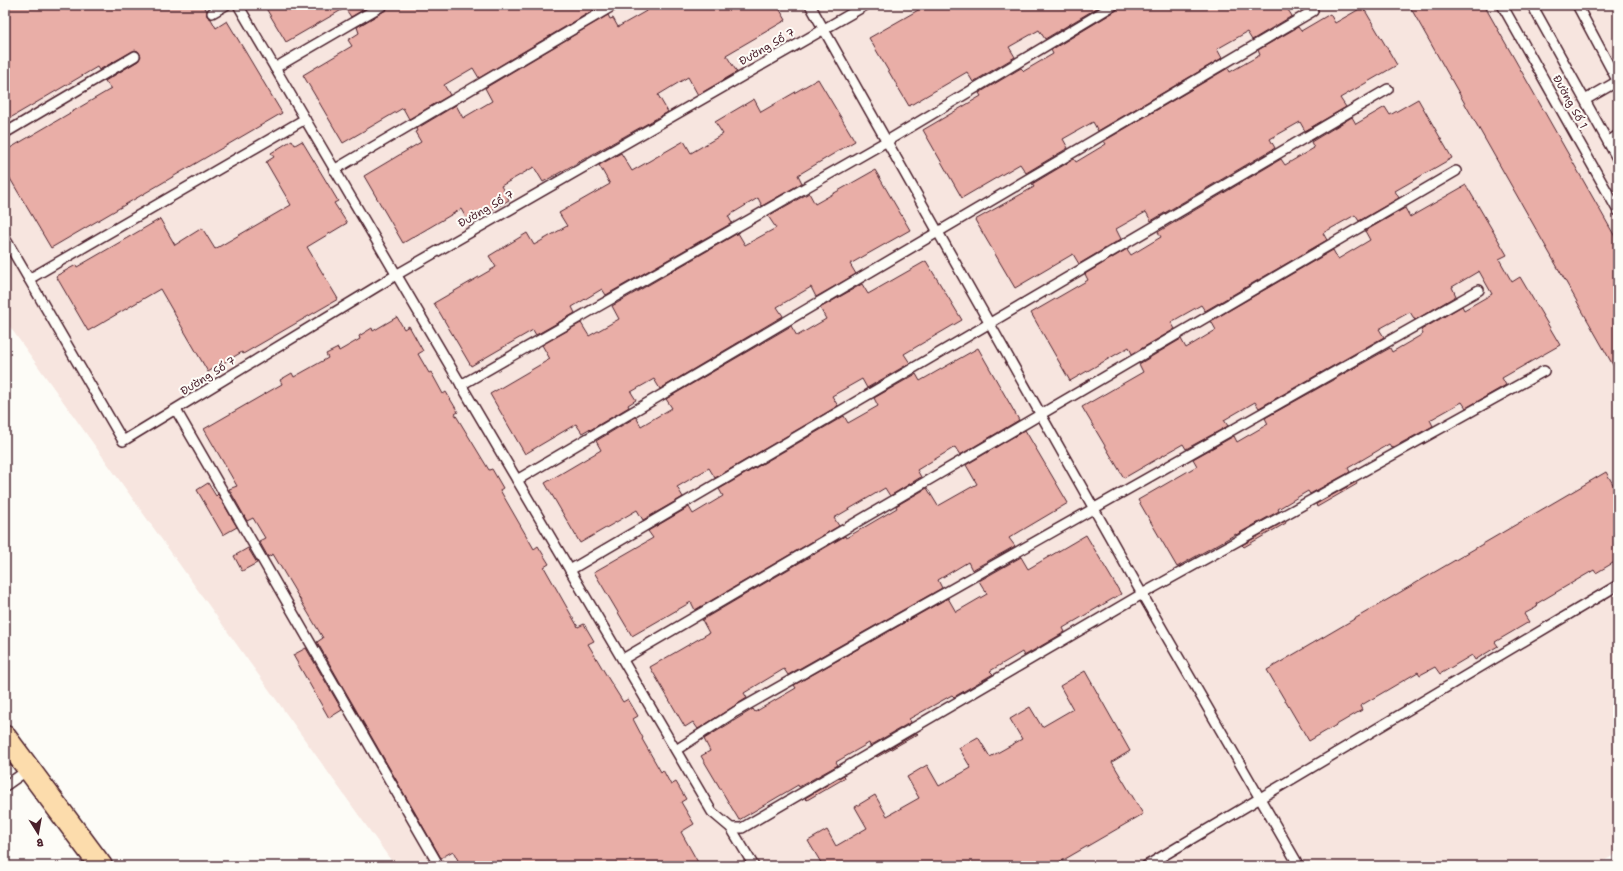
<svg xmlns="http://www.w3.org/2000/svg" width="1623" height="871" font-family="'Shantell Sans',sans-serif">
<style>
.built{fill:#f7e5df}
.building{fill:#e9aea7;stroke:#4a1f2b}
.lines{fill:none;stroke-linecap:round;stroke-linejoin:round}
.service-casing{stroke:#4a1f2b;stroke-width:12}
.primary-casing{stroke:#4a1f2b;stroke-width:25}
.service{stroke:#fdfcf7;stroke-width:9}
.primary{stroke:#fcdcac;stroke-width:22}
.labels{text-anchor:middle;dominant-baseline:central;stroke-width:4;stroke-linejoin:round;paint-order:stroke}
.street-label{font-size:11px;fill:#4a1f2b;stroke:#fdfcf7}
</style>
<rect width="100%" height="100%" fill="#fdfcf7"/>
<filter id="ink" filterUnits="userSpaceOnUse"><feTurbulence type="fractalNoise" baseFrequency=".025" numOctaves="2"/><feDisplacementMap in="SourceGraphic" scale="8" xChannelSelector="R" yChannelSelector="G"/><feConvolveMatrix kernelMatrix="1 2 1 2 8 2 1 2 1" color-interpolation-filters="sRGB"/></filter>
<g filter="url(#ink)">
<polygon class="built" points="5,5 1618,5 1618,853 1595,866 395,866 5,320"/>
<g class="building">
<polygon points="5,5 203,5 207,11 207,16 211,19 216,28 227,21 282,113 51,248 5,170 5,151 111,89 105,81 138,61 141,56 138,51 135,50 99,70 97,67 5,121"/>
<polygon points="264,5 371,5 351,17 345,8 286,42"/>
<polygon points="389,5 602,5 479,78 473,68 444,85 450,95 409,119 403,108 343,143 303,75 352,46 348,40 359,33 357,27 386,10"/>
<polygon points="645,5 777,5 786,20 726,55 737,72 698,95 688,77 658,95 668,112 543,182 534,167 501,186 509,200 469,223 461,209 403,243 364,176 421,142 415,132 417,131 416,129 456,105 463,118 492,101 485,88 608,15 610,19 613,18 618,27 648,10"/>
<polygon points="927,5 1102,5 1045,39 1039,30 1009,47 1015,57 973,82 967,72 909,106 869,38"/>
<polygon points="1120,5 1285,5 1292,16 1252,40 1247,32 1217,49 1222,58 1098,131 1093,122 1063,139 1068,148 1026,173 1020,164 962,198 923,130 981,96 979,93 1021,68 1024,71 1053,54 1051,50 1117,10"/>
<polygon points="1409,5 1484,5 1618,242 1618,374"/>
<polygon points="1363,7 1397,65 1340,98 1346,107 1305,131 1300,122 1270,139 1275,148 1151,221 1146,212 1116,229 1121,239 1079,264 1073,254 1015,288 975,220 1034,187 1032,184 1074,159 1076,162 1106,144 1104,141 1228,68 1230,72 1260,55 1258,50 1298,27 1301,31 1330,14 1335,23"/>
<polygon points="818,79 855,141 798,175 802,183 762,206 758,198 728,216 732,223 606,295 602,289 572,307 575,313 536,335 533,330 471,366 434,303 496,267 489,256 527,233 534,245 567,226 559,213 610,184 599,165 621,153 632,171 684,141 691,153 723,134 715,122 754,99 761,112"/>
<polygon points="1418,99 1452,158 1395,191 1399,198 1359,221 1355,215 1323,233 1327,240 1205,311 1201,305 1171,322 1175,329 1132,354 1129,347 1070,381 1031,313 1088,280 1085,274 1127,249 1131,255 1161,237 1158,232 1281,159 1285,165 1314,148 1311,142 1352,117 1356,124 1385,107 1390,115"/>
<polygon points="292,140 295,145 302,141 338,201 334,203 347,223 307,247 338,299 243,354 242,352 208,372 160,289 88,331 56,276 76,265 77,267 160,219 175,245 202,228 215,249 291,205 266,162 274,157 271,153"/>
<polygon points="875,170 910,230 850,264 856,274 816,297 811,287 777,307 783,316 660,389 654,379 631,392 636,400 628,405 629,407 590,430 589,429 582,433 576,424 525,454 490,394 550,359 542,345 581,323 589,336 619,319 612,306 738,233 745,245 776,228 768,216 809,193 815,204"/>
<polygon points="1466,185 1507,255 1499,259 1512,282 1520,277 1560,345 1502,378 1506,385 1466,408 1462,402 1430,420 1433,426 1392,448 1389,444 1348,468 1350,472 1310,494 1308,491 1278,509 1279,511 1236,535 1236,534 1177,567 1138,500 1197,466 1193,459 1234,436 1237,442 1268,424 1265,418 1390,348 1392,352 1423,334 1421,330 1462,306 1464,310 1492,294 1479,271 1452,287 1456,296 1415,320 1410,312 1379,329 1384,337 1259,408 1255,402 1224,420 1228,426 1186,449 1183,444 1124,478 1082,407 1143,372 1139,364 1181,339 1186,348 1216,330 1211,321 1333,250 1338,259 1370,240 1365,231 1405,208 1410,217"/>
<polygon points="926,261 962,320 904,354 910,363 867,388 862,379 832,396 838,406 715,478 709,468 677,487 683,497 643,520 637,510 580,543 545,483 601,450 596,441 636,417 641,426 672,408 666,399 791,326 797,336 826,319 820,308 862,284 868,294"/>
<polygon points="397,317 404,329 409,326 423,351 418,354 429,373 431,372 443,394 446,392 458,412 455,414 489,470 492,469 503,488 500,490 534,549 538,546 549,564 544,567 578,627 584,624 594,641 588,644 608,678 623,702 628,699 638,716 633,719 643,738 642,739 661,772 663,770 671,785 676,782 686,799 681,802 694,824 681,832 700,866 461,866 453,851 441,858 317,642 323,638 273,554 268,557 259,541 265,538 253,518 247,521 229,489 237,486 204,429 282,384 280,380 292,373 294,377 328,358 326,354 338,348 339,351 360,339 359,336 372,328 373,331"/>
<polygon points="978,348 1019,420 960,455 955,447 917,470 921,477 890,496 885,488 834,518 839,526 695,610 691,602 632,636 594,572 653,538 648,531 689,507 693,514 723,496 719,489 721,488 844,416 848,423 878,406 874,398 916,374 920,381"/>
<polygon points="1025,430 1068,503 1009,538 1015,546 972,570 968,562 938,580 942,588 788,675 784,669 744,693 747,698 698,729 693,722 685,727 650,667 709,633 702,620 845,536 846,538 897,508 896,506 927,488 938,506 977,484 966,465"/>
<polygon points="1606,472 1618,493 1618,560 1596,573 1594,570 1536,604 1537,607 1524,614 1529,622 1495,642 1498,646 1475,660 1472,655 1440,674 1435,667 1420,675 1418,672 1360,706 1362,710 1309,741 1267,670"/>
<polygon points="1356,482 1357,484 1317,507 1316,504"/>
<polygon points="208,483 216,496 218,494 237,527 223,535 197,490"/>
<polygon points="1285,521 1286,523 1244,547 1242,545"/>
<polygon points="1086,535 1121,594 1063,628 1065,632 1024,656 1022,652 990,671 993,674 954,697 952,695 909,719 911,722 870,746 869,743 836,762 838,765 799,787 798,785 739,820 701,756 710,751 704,739 753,709 755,712 796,688 794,685 948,598 956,612 987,594 979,581 1021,557 1028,569"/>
<polygon points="248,548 257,563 242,571 234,556"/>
<polygon points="306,648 342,710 329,718 293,655"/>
<polygon points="1085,671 1130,751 1112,762 1143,814 1053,866 823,866 808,841 827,830 836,846 867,828 855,807 875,795 887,816 919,798 907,777 927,765 939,786 971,768 959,748 978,737 990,757 1022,739 1010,719 1030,707 1042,727 1073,709 1060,686"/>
<polygon points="917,733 918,734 877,757 876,756"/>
<polygon points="844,775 845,778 807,800 805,798"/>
</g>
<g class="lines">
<defs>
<g id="service">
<polyline points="238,5 712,812 731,828 742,828 1142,594 1544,371"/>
<polyline points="810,5 1142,594 1299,866"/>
<polyline points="1502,5 1618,211"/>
<polyline points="1532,5 1618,160"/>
<polyline points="1577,5 1618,82"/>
<polyline points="212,13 226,5"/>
<polyline points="275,68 383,5"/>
<polyline points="1585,100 1618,81"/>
<polyline points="5,133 135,56"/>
<polyline points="1608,142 1618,135"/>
<polyline points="334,170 614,5"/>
<polyline points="5,238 123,441 396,275 866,5"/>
<polyline points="29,279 305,119"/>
<polyline points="461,385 887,141 1114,5"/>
<polyline points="176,410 439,866"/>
<polyline points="517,480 1313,11"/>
<polyline points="570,570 1388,89"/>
<polyline points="623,659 1456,171"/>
<polyline points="676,750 735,712 1479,290"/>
<polyline points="5,786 29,769"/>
<polyline points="731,828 754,866"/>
<polyline points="1146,866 1618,585"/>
</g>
<polyline id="primary" points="5,737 101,866"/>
</defs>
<use href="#service" class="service-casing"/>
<use href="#primary" class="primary-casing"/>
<use href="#service" class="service"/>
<use href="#primary" class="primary"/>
</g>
</g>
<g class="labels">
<g class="street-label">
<text transform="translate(767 47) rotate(-30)">Đường Số 7</text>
<text transform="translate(1570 102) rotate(61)">Đường Số 1</text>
<text transform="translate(486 209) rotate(-30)">Đường Số 7</text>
<text transform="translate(208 376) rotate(-32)">Đường Số 7</text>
</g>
</g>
<rect width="1623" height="871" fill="none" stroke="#fdfcf7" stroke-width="20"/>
<rect x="10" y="10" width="1603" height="851" fill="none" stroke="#4a1f2b" stroke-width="1.5" filter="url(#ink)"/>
<g transform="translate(38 833) rotate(169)" stroke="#fdfcf7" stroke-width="3" paint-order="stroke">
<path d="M0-3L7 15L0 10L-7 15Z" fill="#4a1f2b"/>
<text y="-6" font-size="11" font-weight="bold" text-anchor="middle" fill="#4a1f2b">B</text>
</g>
</svg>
